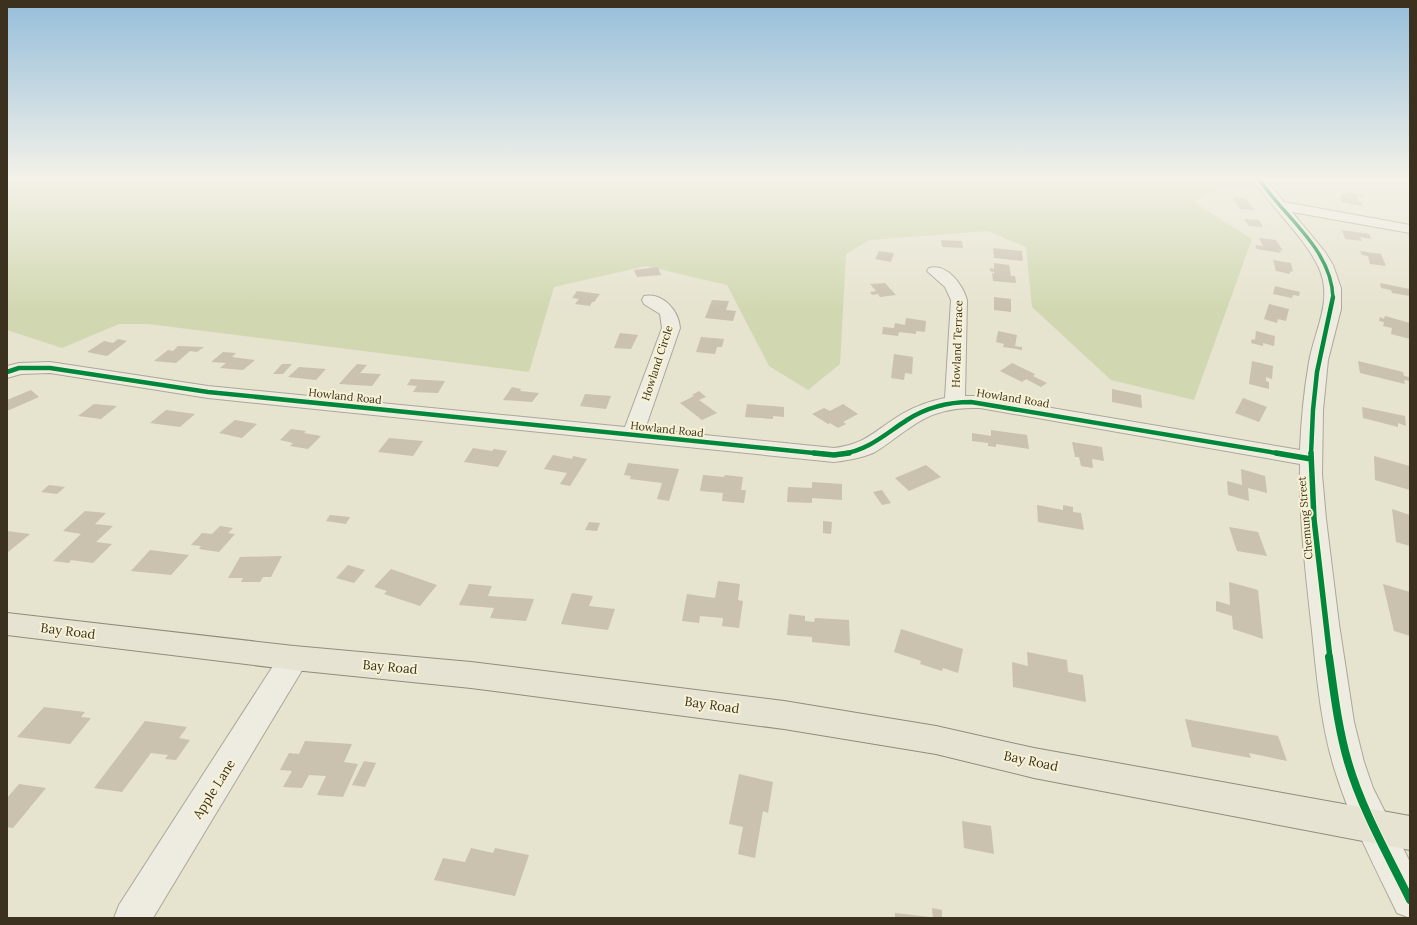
<svg xmlns="http://www.w3.org/2000/svg" width="1417" height="925" font-family="Lora,serif">
<style>
.green{fill:#d1d8b1}
.building{fill:#cac1af}
.lines{fill:none;stroke-linecap:round;stroke-linejoin:round}
.minor-casing{stroke:#aca797;stroke-width:2}
.major-casing{stroke:#918d7e;stroke-width:2}
.minor{fill:#eeece1;fill-rule:evenodd}
.major{fill:#e6e3d2;fill-rule:evenodd}
.cycleway-far3-casing{stroke:#f7f2d5;stroke-width:5}
.cycleway-far2-casing{stroke:#f7f2d5;stroke-width:6}
.cycleway-far1-casing{stroke:#f7f2d5;stroke-width:8}
.cycleway-casing{stroke:#f7f2d5;stroke-width:10}
.cycleway-far3{stroke:#00873e;stroke-width:3.5}
.cycleway-far2{stroke:#00873e;stroke-width:4.5}
.cycleway-far1{stroke:#00873e;stroke-width:5.5}
.cycleway{stroke:#00873e;stroke-width:8}
.labels{text-anchor:middle;dominant-baseline:central;stroke-width:4;stroke-linejoin:round;paint-order:stroke}
.street-label{font-size:11px;fill:#3c311e;stroke:#f7f2d5}
.near-street-label{font-size:13px;fill:#3c311e;stroke:#f7f2d5}
</style>
<rect width="100%" height="100%" fill="#e6e3cf"/>
<polygon class="green" points="7,179 1249,179 1254,186 1216,190 1194,202 1252,239 1194,400 1111,380 1032,307 1026,247 988,231 869,240 846,254 840,364 808,390 769,366 727,285 646,266 554,287 529,372 148,324 119,324 62,348 7,330"/>
<g class="building">
<polygon points="1349,192 1362,194 1363,197 1357,196 1359,202 1362,203 1363,206 1341,202 1341,194 1346,194 1345,193"/>
<polygon points="1232,197 1245,198 1255,210 1240,209"/>
<polygon points="1244,219 1259,220 1263,227 1249,226"/>
<polygon points="1342,230 1369,234 1371,239 1360,237 1362,241 1345,239"/>
<polygon points="1259,238 1276,240 1283,251 1279,250 1281,253 1257,249 1255,245 1263,246"/>
<polygon points="941,240 962,241 963,248 942,247"/>
<polygon points="993,248 1022,251 1023,261 994,258"/>
<polygon points="879,251 894,253 891,262 875,259"/>
<polygon points="1360,251 1381,254 1386,266 1370,264 1368,256 1362,255"/>
<polygon points="1273,260 1291,263 1293,272 1290,271 1290,274 1276,271"/>
<polygon points="994,263 1009,265 1011,276 1015,276 1016,283 993,281 992,273 994,274 994,272 990,271 990,268 994,269"/>
<polygon points="658,267 661,275 637,277 634,270"/>
<polygon points="885,283 896,295 880,297 878,294 872,295 870,292 876,291 870,284"/>
<polygon points="1380,283 1410,289 1410,296 1392,293 1391,290 1381,288"/>
<polygon points="1275,286 1300,292 1299,296 1293,295 1292,298 1273,294"/>
<polygon points="577,291 600,294 594,302 592,302 590,306 575,304 579,299 572,298"/>
<polygon points="994,297 1011,299 1011,312 994,310"/>
<polygon points="712,300 729,301 726,310 736,311 733,321 705,318"/>
<polygon points="1269,304 1289,309 1286,321 1278,319 1277,323 1264,319"/>
<polygon points="1385,316 1410,323 1410,339 1391,334 1392,328 1383,326 1384,322 1379,321 1380,317 1384,319"/>
<polygon points="906,318 926,321 925,332 916,331 916,334 899,332 898,336 882,334 883,327 894,328 895,323 905,325"/>
<polygon points="998,331 1017,335 1015,346 1022,347 1022,350 1003,347 1004,344 996,342"/>
<polygon points="1256,331 1275,336 1274,346 1263,343 1263,346 1251,343 1252,339 1255,340"/>
<polygon points="620,333 638,335 631,349 614,348"/>
<polygon points="701,337 724,339 722,347 717,347 715,354 696,352"/>
<polygon points="118,339 127,341 107,356 87,352 104,341 113,343"/>
<polygon points="178,346 204,347 197,352 190,351 176,363 154,361 168,350 173,351"/>
<polygon points="223,352 236,353 232,357 255,360 243,370 220,368 226,363 211,362"/>
<polygon points="894,354 913,357 912,374 905,373 904,380 891,378"/>
<polygon points="1252,361 1273,366 1272,379 1266,377 1266,381 1269,382 1269,389 1249,384"/>
<polygon points="1358,361 1403,372 1404,376 1409,377 1410,381 1404,380 1405,384 1360,373"/>
<polygon points="1012,363 1035,374 1033,376 1047,383 1041,387 1026,379 1022,382 1000,371"/>
<polygon points="282,364 292,364 283,374 273,374"/>
<polygon points="357,364 367,365 360,373 381,374 372,386 339,384"/>
<polygon points="299,367 326,369 316,380 288,377"/>
<polygon points="411,379 445,381 438,393 413,392 417,386 407,385"/>
<polygon points="512,387 521,389 520,391 539,393 532,402 503,400"/>
<polygon points="1112,389 1141,395 1142,408 1112,402"/>
<polygon points="31,390 39,397 7,411 7,400"/>
<polygon points="699,391 706,397 699,400 717,413 702,420 680,403 694,396 692,395"/>
<polygon points="585,394 611,396 606,409 580,406"/>
<polygon points="1243,398 1267,407 1259,422 1235,413"/>
<polygon points="94,404 117,406 101,419 78,416"/>
<polygon points="747,404 784,407 784,417 773,416 773,419 745,417"/>
<polygon points="843,404 858,414 843,422 846,424 838,428 830,423 828,424 812,414 824,408 830,411"/>
<polygon points="1362,407 1405,416 1406,426 1398,423 1398,427 1363,418"/>
<polygon points="166,410 195,414 180,427 150,423"/>
<polygon points="235,420 257,424 242,438 219,433"/>
<polygon points="291,429 306,431 304,433 321,436 308,449 290,446 293,443 280,440"/>
<polygon points="991,430 1027,435 1029,449 996,444 996,447 988,446 988,443 972,441 972,433 991,436"/>
<polygon points="389,438 423,441 413,456 378,452"/>
<polygon points="1072,442 1102,447 1104,461 1092,459 1093,468 1081,466 1079,457 1075,457"/>
<polygon points="473,448 492,451 494,449 507,451 498,467 464,462"/>
<polygon points="553,455 572,459 573,456 587,459 570,486 560,484 567,473 544,469"/>
<polygon points="1374,456 1410,466 1410,490 1375,480"/>
<polygon points="628,463 679,469 669,501 657,499 662,483 630,479 631,476 624,475"/>
<polygon points="926,465 941,477 909,491 895,478"/>
<polygon points="1241,469 1265,476 1267,493 1248,488 1249,501 1228,495 1227,481 1242,485"/>
<polygon points="703,475 724,477 725,475 743,477 741,490 746,490 744,503 722,501 723,493 700,491"/>
<polygon points="812,482 842,484 842,500 812,498 812,503 787,502 788,487 812,488"/>
<polygon points="49,485 65,487 57,494 41,492"/>
<polygon points="882,490 891,503 882,505 873,492"/>
<polygon points="1037,505 1063,510 1063,505 1073,507 1073,512 1081,513 1084,530 1038,522"/>
<polygon points="1392,509 1410,515 1410,546 1396,542"/>
<polygon points="85,511 106,513 95,524 113,526 96,542 112,544 93,563 71,560 69,563 53,561 81,534 63,531"/>
<polygon points="330,515 350,517 346,524 326,521"/>
<polygon points="823,521 832,522 831,534 823,533"/>
<polygon points="589,522 600,523 597,531 585,530"/>
<polygon points="220,526 233,528 228,533 235,534 219,552 199,549 201,546 191,545 202,533 212,534"/>
<polygon points="1229,527 1258,532 1267,556 1237,551"/>
<polygon points="7,531 30,534 7,553"/>
<polygon points="150,550 189,555 171,575 131,571"/>
<polygon points="282,556 271,577 263,577 260,582 241,582 243,578 228,578 240,557"/>
<polygon points="348,565 365,570 354,583 336,578"/>
<polygon points="391,569 437,585 420,606 384,594 387,591 374,587"/>
<polygon points="718,581 740,584 738,600 743,601 739,628 722,626 723,618 700,616 699,623 682,621 687,594 715,598"/>
<polygon points="1229,582 1258,590 1263,639 1233,629 1232,616 1216,611 1216,601 1230,605"/>
<polygon points="469,584 492,586 488,596 534,599 526,621 490,618 494,608 459,605"/>
<polygon points="1383,584 1410,592 1410,636 1394,631"/>
<polygon points="572,593 593,596 589,606 615,609 608,630 561,624"/>
<polygon points="789,614 805,616 805,621 814,622 815,618 849,620 850,646 812,642 812,637 787,635"/>
<polygon points="901,629 963,649 958,673 943,668 942,671 920,664 921,661 894,652"/>
<polygon points="1027,652 1067,660 1068,672 1083,675 1086,702 1013,687 1012,662 1028,666"/>
<polygon points="44,707 85,712 81,717 91,718 70,744 17,737"/>
<polygon points="1185,719 1278,736 1287,761 1249,753 1251,758 1192,747"/>
<polygon points="145,721 187,727 179,738 190,740 176,760 165,759 168,755 151,753 122,792 94,788"/>
<polygon points="305,741 352,744 344,762 358,764 343,797 317,795 326,776 309,775 302,788 283,787 292,771 280,770 289,753 299,754"/>
<polygon points="364,761 376,763 365,787 352,785"/>
<polygon points="739,774 773,782 768,813 763,811 755,858 738,854 743,827 729,824"/>
<polygon points="19,784 46,788 13,828 7,827 7,798"/>
<polygon points="962,821 991,826 994,854 964,848"/>
<polygon points="471,848 493,853 495,848 529,855 515,896 434,880 443,858 465,862"/>
<polygon points="932,908 942,910 942,918 933,918"/>
<polygon points="895,913 930,917 930,918 895,918"/>
</g>
<g class="lines">
<defs>
<g id="minor">
<path d="M1253 179H1265L1284 202 1410 225V233L1292 212 1325 252 1333 265 1341 288V309L1328 360 1323 410 1322 474 1326 519 1339 624 1354 722 1364 762 1373 788 1410 862V918L1397 913C1375 867 1351 822 1336 774 1321 728 1317 679 1312 631 1306 576 1299 520 1300 464L980 408C953 407 930 412 908 429 897 436 887 445 875 452 863 458 848 460 834 462L208 398 50 373 21 374 7 378V366L19 363 50 362 208 386 625 427 662 328 660 314 644 304 642 300 644 296C663 292 679 311 680 328L645 429 834 448C867 444 875 430 902 414 916 406 930 401 945 398L951 300 945 287 927 271 929 268C947 263 963 285 967 300L965 396H980L1300 450C1301 421 1304 391 1309 362 1315 328 1335 298 1317 264 1301 233 1272 209 1253 179Z"/>
<polygon points="294,646 304,649 308,658 304,667 153,918 114,918 119,905 284,649"/>
</g>
<polygon id="major" points="7,613 294,646 471,662 784,701 936,726 1034,748 1410,816 1410,850 1034,778 936,754 784,729 471,688 294,670 7,635"/>
</defs>
<use href="#minor" class="minor-casing"/>
<use href="#major" class="major-casing"/>
<use href="#minor" class="minor"/>
<use href="#major" class="major"/>
<defs>
<path id="cycleway-far3" d="M1259 179C1284 217 1332 249 1333 298"/>
<g id="cycleway-far2">
<polyline points="7,372 19,368 50,368 208,392 824,454"/>
<path d="M842 454C869 450 885 434 907 420 927 407 948 402 971 402L1282 454"/>
<polyline points="1311,454 1313,410 1317,372 1333,297"/>
</g>
<g id="cycleway-far1">
<polyline points="814,453 834,455 849,453"/>
<polyline points="1276,453 1311,459"/>
<polyline points="1311,453 1314,519 1330,658"/>
</g>
<path id="cycleway" d="M1329 657C1334 692 1338 728 1348 762 1362 810 1388 855 1410 900"/>
</defs>
<use href="#cycleway-far3" class="cycleway-far3-casing"/>
<use href="#cycleway-far2" class="cycleway-far2-casing"/>
<use href="#cycleway-far1" class="cycleway-far1-casing"/>
<use href="#cycleway" class="cycleway-casing"/>
<use href="#cycleway-far3" class="cycleway-far3"/>
<use href="#cycleway-far2" class="cycleway-far2"/>
<use href="#cycleway-far1" class="cycleway-far1"/>
<use href="#cycleway" class="cycleway"/>
</g>
<linearGradient id="sky" x2="0" y2="1"><stop stop-color="#95beda"/><stop offset="0.58" stop-color="#f4f2e9"/><stop offset="1" stop-color="#f4f2e9" stop-opacity="0"/></linearGradient>
<rect width="1417" height="308" fill="url(#sky)"/>
<g class="labels">
<g class="street-label">
<text transform="translate(957 344) rotate(-88)">Howland Terrace</text>
<text transform="translate(657 363) rotate(-72)">Howland Circle</text>
<text transform="translate(345 396) rotate(6)">Howland Road</text>
<text transform="translate(1013 398) rotate(9)">Howland Road</text>
<text transform="translate(667 429) rotate(6)">Howland Road</text>
<text transform="translate(1305 518) rotate(-95)">Chemung Street</text>
</g>
<g class="near-street-label">
<text transform="translate(68 631) rotate(7)">Bay Road</text>
<text transform="translate(390 667) rotate(5)">Bay Road</text>
<text transform="translate(712 705) rotate(8)">Bay Road</text>
<text transform="translate(1031 761) rotate(12)">Bay Road</text>
<text transform="translate(214 789) rotate(-58)">Apple Lane</text>
</g>
</g>
<rect width="1417" height="925" fill="none" stroke="#3c311e" stroke-width="16"/>
</svg>
